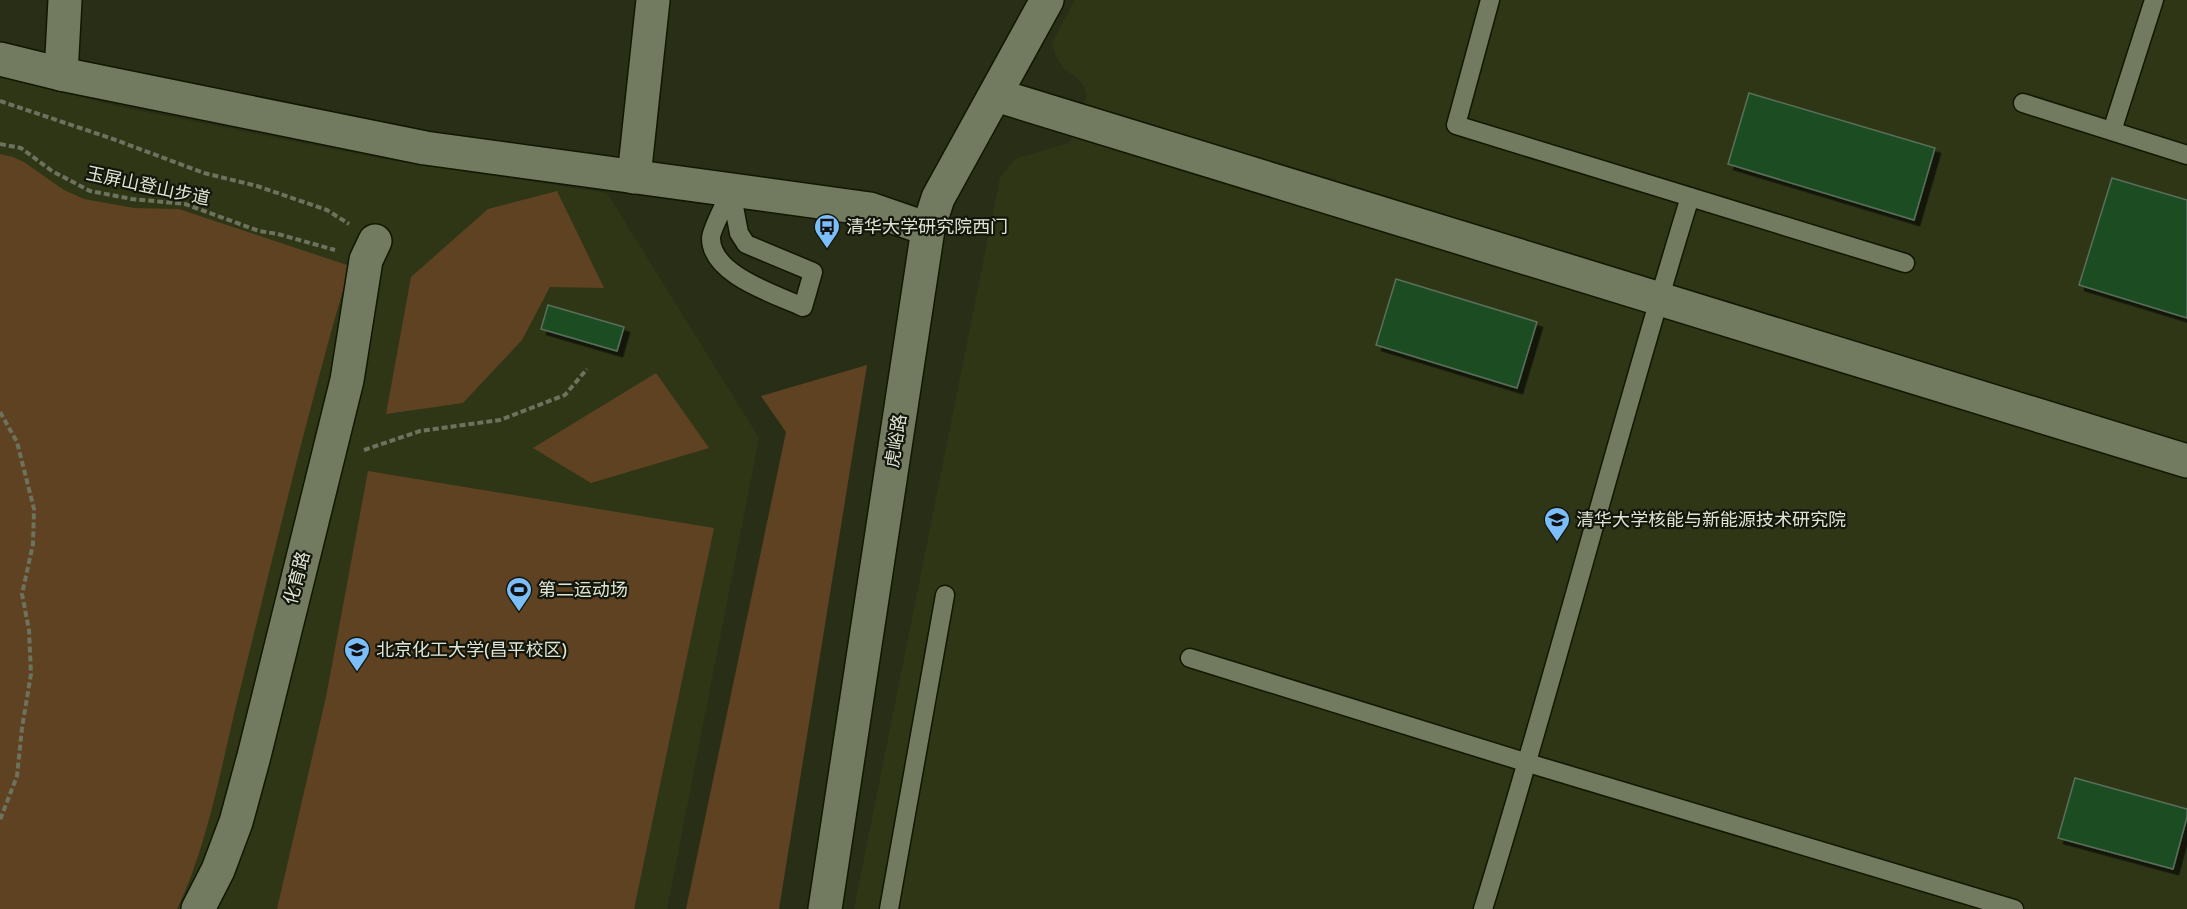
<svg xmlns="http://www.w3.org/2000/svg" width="2187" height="909" font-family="'Varela Round','Noto Sans SC',sans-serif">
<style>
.built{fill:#2f3616}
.green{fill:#5e4221}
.building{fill:#1f4d23;stroke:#596f5a;stroke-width:1.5;filter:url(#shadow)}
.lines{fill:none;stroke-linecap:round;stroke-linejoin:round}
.service-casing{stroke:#121702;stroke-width:21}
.minor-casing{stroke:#121702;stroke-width:36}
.tertiary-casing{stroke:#121702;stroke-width:36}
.path{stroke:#6d725e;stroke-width:4;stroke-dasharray:6 3;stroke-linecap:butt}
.service{stroke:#727a5f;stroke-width:18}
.minor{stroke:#727a5f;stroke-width:33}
.tertiary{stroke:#727a5f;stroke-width:33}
.labels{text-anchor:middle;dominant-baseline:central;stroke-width:4.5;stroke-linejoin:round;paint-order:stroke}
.street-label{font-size:18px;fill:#e0e4d5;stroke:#13160b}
.poi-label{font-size:18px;fill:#e0e4d5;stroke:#13160b;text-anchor:start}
</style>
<defs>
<filter id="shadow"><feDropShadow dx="5.5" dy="5.5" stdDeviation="0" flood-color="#0009"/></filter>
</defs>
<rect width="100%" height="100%" fill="#292f17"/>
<g class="built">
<polygon points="1075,0 2187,0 2187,909 854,909 1000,178 1015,159 1070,143 1087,96 1084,86 1075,76 1064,69 1056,56 1052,43"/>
<polygon points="0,77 121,107 388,160 607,193 759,438 667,909 0,909"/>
</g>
<g class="green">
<path d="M0 154 13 157 24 162 64 190 84 199 134 208 179 209 350 266C309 405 276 545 241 686 222 759 210 841 177 909H0Z"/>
<polygon points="557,191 604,288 550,287 522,340 463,403 386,414 411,277 488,209"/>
<polygon points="867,365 779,909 686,909 786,432 761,396"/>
<polygon points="656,373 709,448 591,483 533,448"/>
<polygon points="368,471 714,528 634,909 277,909 326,697"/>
</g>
<g class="building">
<polygon points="1749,93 1935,148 1914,220 1728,164"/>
<polygon points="2112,178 2187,200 2187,318 2079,285"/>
<polygon points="1396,279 1537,322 1517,388 1376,345"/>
<polygon points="548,305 624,327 617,351 541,329"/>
<polygon points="2075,778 2187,809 2187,817 2173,869 2058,838"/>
</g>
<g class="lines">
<defs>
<g id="service">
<polyline points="1490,0 1456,125 1905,263"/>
<polyline points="2023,103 2187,155"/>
<polyline points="2112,131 2154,0"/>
<path d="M731 191 739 233 746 244 813 272 803 307C775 294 711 275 711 238 711 230 727 200 731 191Z"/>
<polyline points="1190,658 1528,763 2014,909"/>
<polyline points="889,909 945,595"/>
<path d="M1483 909C1556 673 1617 433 1690 197"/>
</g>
<g id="minor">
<polyline points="61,74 65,0"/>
<polyline points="996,95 2187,461"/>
<polyline points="634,177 653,0"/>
<polyline points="198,909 218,870 236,822 254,756 347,380 366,260 375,241"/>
</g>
<g id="tertiary">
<polyline points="0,59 61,74 425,148 870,209 928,229"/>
<polyline points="825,909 928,229 938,198 1047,0"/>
</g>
</defs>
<use href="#service" class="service-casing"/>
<use href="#minor" class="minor-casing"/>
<use href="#tertiary" class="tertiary-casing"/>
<g class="path">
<polyline points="0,101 113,139 204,173 257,186 327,210 349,224"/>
<polyline points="0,144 21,148 52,171 90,191 132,199 185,204 259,231 278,234 335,250"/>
<polyline points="0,412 17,442 34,509 33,544 22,594 29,630 31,674 22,728 17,776 0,820"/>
<polyline points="364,450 420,431 500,420 565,395 587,369"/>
</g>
<use href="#service" class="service"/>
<use href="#minor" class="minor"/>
<use href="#tertiary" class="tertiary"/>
</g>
<defs>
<symbol id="bus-pin" viewBox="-11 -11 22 30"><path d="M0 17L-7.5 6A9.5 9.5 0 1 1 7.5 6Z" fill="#7cbef9" stroke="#13160b"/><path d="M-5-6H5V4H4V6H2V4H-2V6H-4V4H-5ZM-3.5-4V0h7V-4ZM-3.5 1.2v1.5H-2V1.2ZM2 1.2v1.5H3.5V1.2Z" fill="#111"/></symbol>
<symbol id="university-pin" viewBox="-11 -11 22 30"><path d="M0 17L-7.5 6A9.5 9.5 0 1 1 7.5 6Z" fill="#7cbef9" stroke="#13160b"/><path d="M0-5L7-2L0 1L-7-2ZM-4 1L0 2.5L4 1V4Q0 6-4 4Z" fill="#111"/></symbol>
<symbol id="stadium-pin" viewBox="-11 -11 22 30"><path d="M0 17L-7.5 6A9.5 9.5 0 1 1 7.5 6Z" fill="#7cbef9" stroke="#13160b"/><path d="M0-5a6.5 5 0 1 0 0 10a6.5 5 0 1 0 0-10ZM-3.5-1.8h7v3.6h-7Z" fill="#111"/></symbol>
</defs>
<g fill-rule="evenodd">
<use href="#bus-pin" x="812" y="212" width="30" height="40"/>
<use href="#university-pin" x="1542" y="505" width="30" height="40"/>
<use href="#stadium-pin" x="504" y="575" width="30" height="40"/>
<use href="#university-pin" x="342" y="635" width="30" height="40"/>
</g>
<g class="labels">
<g class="street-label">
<text transform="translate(148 186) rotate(12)">玉屏山登山步道</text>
<text transform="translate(896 441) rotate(-81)">虎峪路</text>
<text transform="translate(297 578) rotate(-75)">化育路</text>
</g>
<g class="poi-label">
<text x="846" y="227">清华大学研究院西门</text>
<text x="1576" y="520">清华大学核能与新能源技术研究院</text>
<text x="538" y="590">第二运动场</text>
<text x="376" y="650">北京化工大学(昌平校区)</text>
</g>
</g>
</svg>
